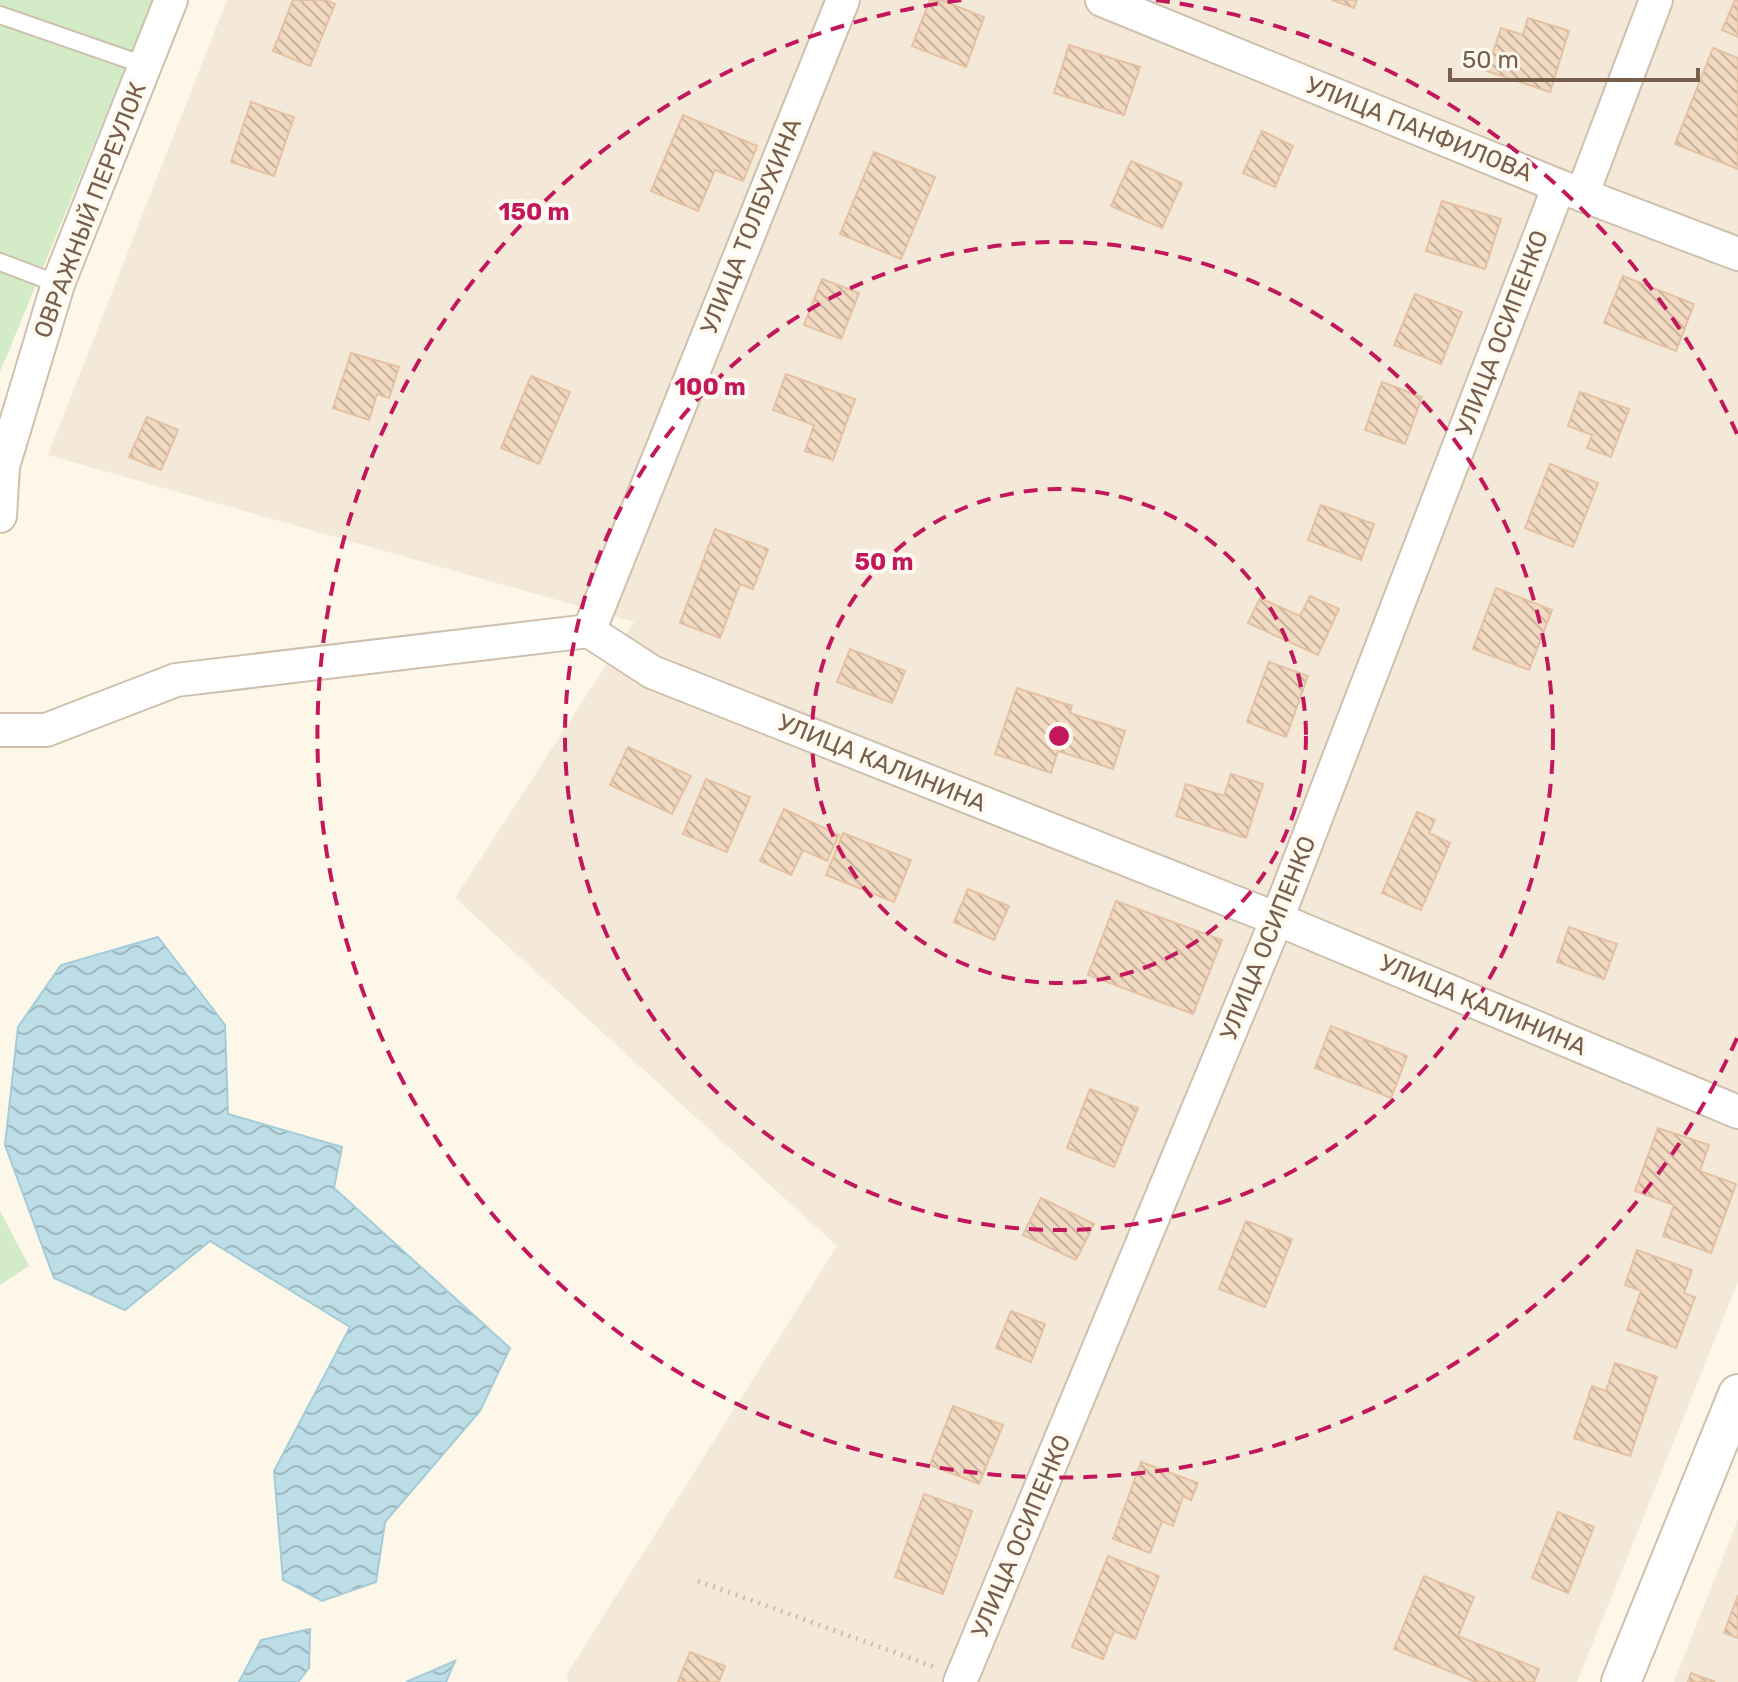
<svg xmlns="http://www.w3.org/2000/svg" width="1738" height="1682" font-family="Rubik,sans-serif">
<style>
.residential{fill:#f4e9d8}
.green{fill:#d3ebc7}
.water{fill:url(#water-waves);stroke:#a4ccd8;stroke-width:2}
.building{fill:url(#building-back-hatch);stroke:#e4c1a2;stroke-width:2}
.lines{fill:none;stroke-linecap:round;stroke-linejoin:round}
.service-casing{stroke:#cfc0ae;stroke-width:20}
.minor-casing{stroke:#cfc0ae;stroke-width:36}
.tertiary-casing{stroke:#cfc0ae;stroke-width:42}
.path{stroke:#d7bca4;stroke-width:5;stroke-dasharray:2 6;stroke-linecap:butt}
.service{stroke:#fff;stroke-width:16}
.minor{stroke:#fff;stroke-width:32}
.tertiary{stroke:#fff;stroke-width:38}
.ring{fill:none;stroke:#c2185b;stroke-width:4;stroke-dasharray:14 10}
.labels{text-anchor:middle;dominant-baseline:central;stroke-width:8;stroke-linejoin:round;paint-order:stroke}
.street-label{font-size:24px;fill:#775f4c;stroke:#fffaf0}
.centre{fill:#c2185b;stroke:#fffaf0;stroke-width:4}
.ring-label{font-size:24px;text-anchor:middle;font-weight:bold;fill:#c2185b;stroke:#fffaf0;stroke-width:8;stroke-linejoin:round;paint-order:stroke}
</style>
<defs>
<pattern id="water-waves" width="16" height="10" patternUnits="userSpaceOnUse" patternTransform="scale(2)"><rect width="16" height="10" fill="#bddde7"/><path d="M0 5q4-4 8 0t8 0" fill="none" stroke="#9eb6bd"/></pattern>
<pattern id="building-back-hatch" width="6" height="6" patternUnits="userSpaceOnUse" patternTransform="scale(2)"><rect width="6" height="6" fill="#f2d9c1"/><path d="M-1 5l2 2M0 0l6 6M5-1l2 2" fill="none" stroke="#c9b39f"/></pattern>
</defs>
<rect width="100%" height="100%" fill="#fcf7e9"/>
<g class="residential">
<polygon points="227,0 1738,0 1738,1282 1577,1682 568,1682 567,1674 837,1246 455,898 634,622 48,455"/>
<polygon points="1738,1519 1738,1682 1674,1682"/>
</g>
<g class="green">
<polygon points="0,0 153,0 0,372"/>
<polygon points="0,1211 29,1266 0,1285"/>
</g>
<g class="water">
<polygon points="158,937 225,1025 228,1114 342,1147 334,1188 510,1348 480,1411 385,1522 376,1582 322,1601 283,1580 274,1471 350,1327 210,1241 125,1310 54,1278 5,1145 18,1027 61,965"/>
<polygon points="310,1629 309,1668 298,1682 239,1682 261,1640"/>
<polygon points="455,1661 446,1682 406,1682"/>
</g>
<g class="building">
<polygon points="293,0 326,0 335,4 310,66 273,51"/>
<polygon points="930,0 941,0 984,17 966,67 912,46"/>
<polygon points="1332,0 1357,0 1354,8"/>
<polygon points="1735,0 1738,0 1738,37 1722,30"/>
<polygon points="1528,18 1569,31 1550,92 1487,71 1501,28 1523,35"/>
<polygon points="1069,45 1140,67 1124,115 1054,93"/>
<polygon points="1713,48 1738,58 1738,169 1675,144"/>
<polygon points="251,102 294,117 274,176 231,162"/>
<polygon points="683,115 757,146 743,181 715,170 698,211 651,191"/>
<polygon points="1262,131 1293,146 1275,187 1243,173"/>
<polygon points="874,152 935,177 901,259 840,234"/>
<polygon points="1131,161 1182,183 1162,228 1111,206"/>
<polygon points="1442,201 1501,219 1485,269 1426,251"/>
<polygon points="1623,276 1694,304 1676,351 1604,323"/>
<polygon points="822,279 859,293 841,339 804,325"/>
<polygon points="1415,294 1462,312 1441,364 1394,345"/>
<polygon points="351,353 399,367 389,398 377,394 369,420 333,408"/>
<polygon points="786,374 855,399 833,460 805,451 814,425 773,410"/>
<polygon points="531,376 570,392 539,464 501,448"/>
<polygon points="1382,382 1422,397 1405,444 1365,430"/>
<polygon points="1580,392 1629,409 1611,457 1587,448 1592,435 1568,426"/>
<polygon points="147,417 178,430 161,470 129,457"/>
<polygon points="1550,464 1598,483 1573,547 1525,528"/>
<polygon points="1321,505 1374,524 1361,560 1308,540"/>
<polygon points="715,529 768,549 753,589 740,584 720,638 680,623"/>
<polygon points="1496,588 1552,610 1529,670 1473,649"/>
<polygon points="1310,596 1339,609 1318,655 1248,623 1260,598 1300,616"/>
<polygon points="850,649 905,671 892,703 837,682"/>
<polygon points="1269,662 1308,676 1286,737 1247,722"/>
<polygon points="1017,688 1072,706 1070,713 1125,731 1113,769 1058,751 1051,773 995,754"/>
<polygon points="628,747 691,776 672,814 610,785"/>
<polygon points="1231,774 1263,784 1246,838 1176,816 1186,784 1224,796"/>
<polygon points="706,779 750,797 727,852 683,834"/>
<polygon points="784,809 839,835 827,861 803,850 791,875 760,861"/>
<polygon points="1417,812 1435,820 1429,833 1450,843 1421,910 1382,893"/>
<polygon points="843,833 911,860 894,902 826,875"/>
<polygon points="968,889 1009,906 994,940 954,922"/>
<polygon points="1116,901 1222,940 1193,1014 1088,975"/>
<polygon points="1569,927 1617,944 1604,979 1557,962"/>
<polygon points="1331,1026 1407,1056 1391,1098 1315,1068"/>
<polygon points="1090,1089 1138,1108 1114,1167 1067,1148"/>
<polygon points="1658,1128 1709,1145 1700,1171 1736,1184 1711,1253 1663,1236 1674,1205 1635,1191"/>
<polygon points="1041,1198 1094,1224 1076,1260 1023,1235"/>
<polygon points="1246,1221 1292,1239 1265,1307 1219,1289"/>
<polygon points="1637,1250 1692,1270 1684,1293 1695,1297 1676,1348 1627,1330 1641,1291 1625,1285"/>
<polygon points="1011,1311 1045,1324 1031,1362 996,1348"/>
<polygon points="1615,1363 1657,1377 1630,1456 1574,1438 1592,1386 1606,1391"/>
<polygon points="953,1406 1003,1425 979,1484 930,1465"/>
<polygon points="1141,1462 1198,1483 1191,1500 1183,1496 1173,1526 1162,1521 1150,1553 1113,1539"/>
<polygon points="924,1494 972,1511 943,1594 895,1577"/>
<polygon points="1558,1512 1594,1527 1568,1593 1532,1578"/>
<polygon points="1108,1556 1159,1576 1135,1639 1114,1631 1103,1659 1072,1647"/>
<polygon points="1424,1576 1474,1597 1458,1636 1539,1669 1534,1682 1476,1682 1394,1649"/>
<polygon points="1738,1595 1738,1638 1724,1633"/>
<polygon points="690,1652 725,1666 719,1682 678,1682"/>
<polygon points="1691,1673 1715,1682 1688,1682"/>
</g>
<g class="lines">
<defs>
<g id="service">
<polyline points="0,15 144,65"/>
<polyline points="0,262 58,284"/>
</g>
<g id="minor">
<polyline points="1102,0 1559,186 1738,254"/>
<polyline points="1582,195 1656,0"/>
<polyline points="0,516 3,466 58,284 171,0"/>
<polyline points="589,631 843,0"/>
<polyline points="0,730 46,730 176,680 589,631 652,672 1277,919 1738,1112"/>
<polyline points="960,1682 1277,919 1559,186"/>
</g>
<polyline id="tertiary" points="1621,1682 1738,1394"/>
</defs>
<use href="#service" class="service-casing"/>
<use href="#minor" class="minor-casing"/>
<use href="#tertiary" class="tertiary-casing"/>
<polyline class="path" points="698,1581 935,1667"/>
<use href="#service" class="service"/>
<use href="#minor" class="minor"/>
<use href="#tertiary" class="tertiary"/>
</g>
<g class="ring">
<circle cx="1059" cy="736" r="247"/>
<circle cx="1059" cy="736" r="494"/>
<path d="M1737 1038A742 742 0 1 1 962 0M1156 0A742 742 0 0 1 1737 434"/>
</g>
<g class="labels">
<g class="street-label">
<text transform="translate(1419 129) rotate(22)">УЛИЦА ПАНФИЛОВА</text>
<text transform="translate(90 210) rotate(-69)">ОВРАЖНЫЙ ПЕРЕУЛОК</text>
<text transform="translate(751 226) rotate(-68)">УЛИЦА ТОЛБУХИНА</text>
<text transform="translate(1502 333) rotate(-69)">УЛИЦА ОСИПЕНКО</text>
<text transform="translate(882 763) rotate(22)">УЛИЦА КАЛИНИНА</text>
<text transform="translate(1268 938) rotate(-68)">УЛИЦА ОСИПЕНКО</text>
<text transform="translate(1483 1005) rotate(23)">УЛИЦА КАЛИНИНА</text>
<text transform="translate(1021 1536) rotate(-67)">УЛИЦА ОСИПЕНКО</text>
</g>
</g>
<circle cx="1059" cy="736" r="12" class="centre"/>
<g class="ring-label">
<text x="534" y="220">150 m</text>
<text x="710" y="395">100 m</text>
<text x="884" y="570">50 m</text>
</g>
<path d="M1450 68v12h248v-12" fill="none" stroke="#775f4c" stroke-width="4"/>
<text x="1462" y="68" font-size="24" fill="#775f4c" stroke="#fffaf0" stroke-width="6" paint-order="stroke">50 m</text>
</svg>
